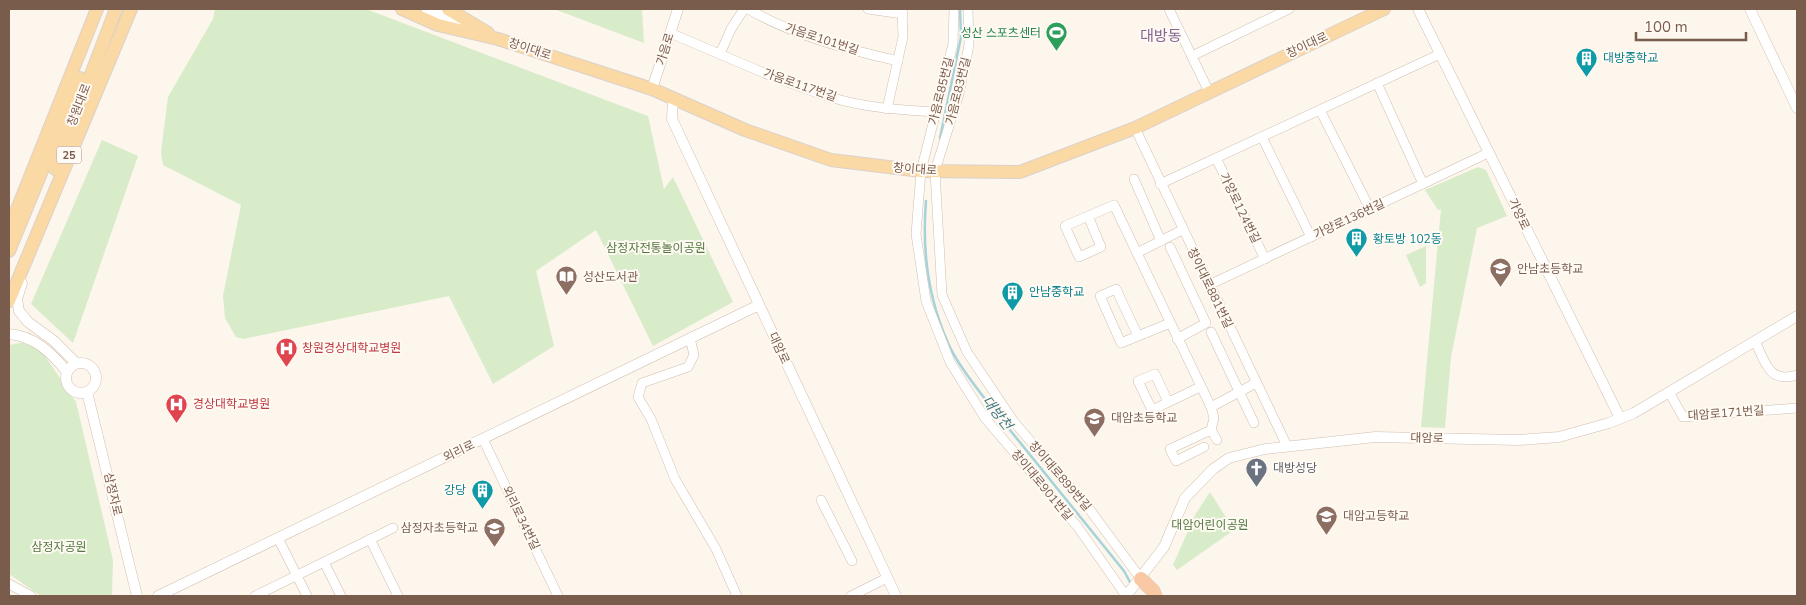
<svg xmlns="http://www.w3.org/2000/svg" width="1806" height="605" font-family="'Nunito Sans','Noto Sans KR',sans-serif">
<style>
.green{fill:#d8ecc9}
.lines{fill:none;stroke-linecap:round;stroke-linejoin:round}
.stream{stroke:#a5d3da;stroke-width:2.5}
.minor-casing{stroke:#d1beb0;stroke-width:10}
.tertiary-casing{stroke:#d1beb0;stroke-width:11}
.secondary-casing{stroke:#d6c0b0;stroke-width:12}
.primary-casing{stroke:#dad1cd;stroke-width:14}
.trunk-casing{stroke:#dad1cd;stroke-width:15}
.minor{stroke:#fff;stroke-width:9}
.tertiary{stroke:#fff;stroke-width:10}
.secondary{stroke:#fff;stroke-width:11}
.primary{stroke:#fbd9a5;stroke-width:12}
.trunk{stroke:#f9c8a4;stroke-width:14}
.labels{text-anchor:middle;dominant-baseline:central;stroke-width:4;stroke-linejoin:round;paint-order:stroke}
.shield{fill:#fffaf3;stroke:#a28b7f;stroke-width:1}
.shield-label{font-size:11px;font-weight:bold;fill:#7a5c4d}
.leisure-label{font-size:12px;fill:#27864d;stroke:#fffaf3;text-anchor:end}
.street-label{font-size:12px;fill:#7a5c4d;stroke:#fffaf3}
.culture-label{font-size:12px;fill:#0d838f;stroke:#fffaf3;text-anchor:start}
.park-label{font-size:12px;fill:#537a41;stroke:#fffaf3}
.education-label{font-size:12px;fill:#785e54;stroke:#fffaf3;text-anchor:start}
.health-label{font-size:12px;fill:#be3a42;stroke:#fffaf3;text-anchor:start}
.worship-label{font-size:12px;fill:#5b616d;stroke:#fffaf3;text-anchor:start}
.water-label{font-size:14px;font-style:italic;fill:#437c86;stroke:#fffaf3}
.quarter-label{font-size:15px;fill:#846695;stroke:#fffaf3}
</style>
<rect width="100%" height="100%" fill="#fdf6ec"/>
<g class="green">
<polygon points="215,9 366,9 648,116 664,189 673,177 733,302 653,346 596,230 536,271 554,346 493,384 449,296 243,339 236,337 225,318 223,296 241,205 163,165 161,152 168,97 213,19"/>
<polygon points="554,9 642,9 644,43"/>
<polygon points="102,140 138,156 73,343 31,304"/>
<polygon points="1478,167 1486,170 1507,216 1477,228 1451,357 1445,428 1421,427 1441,209 1438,210 1425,190"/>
<polygon points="1426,246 1426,283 1420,287 1406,255"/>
<polygon points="25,342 43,353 76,402 113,560 112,596 41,596 9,574 9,345"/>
<polygon points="1210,492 1234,530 1177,570 1173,565 1195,515"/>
</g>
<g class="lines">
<g class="stream">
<polyline points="940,138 961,37 960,9"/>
<path d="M926 201C922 249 928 298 948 343 955 360 981 394 993 409"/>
<polyline points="997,414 1124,571 1131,584"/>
</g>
<defs>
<g id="minor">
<path d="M748 9C795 36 846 49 898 61"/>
<polyline points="868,9 903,14"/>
<polyline points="954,9 953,44 921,171 916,234 926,301 950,362 985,418 1077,526 1126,596"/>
<polyline points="968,9 969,45 959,94 935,171 942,295 967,352 1014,422 1090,510 1141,579"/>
<polyline points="1169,9 1209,92"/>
<path d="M670 33C723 55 776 80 830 97 865 108 901 110 937 112"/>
<polyline points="720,54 731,29 744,9"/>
<polyline points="1192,56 1289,9"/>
<polyline points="1377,83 1423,184"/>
<polyline points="887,109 903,37 902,9"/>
<polyline points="1320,110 1370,209"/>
<polyline points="1135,128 1287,446"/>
<polyline points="1262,137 1311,237"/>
<polyline points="1216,158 1265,259"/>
<polyline points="1134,179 1161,241"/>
<polyline points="1160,184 1440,54"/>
<polyline points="1088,216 1101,247 1079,257 1065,226 1114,205 1137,253 1182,230"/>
<polyline points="1170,247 1206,323 1177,339"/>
<polyline points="1137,253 1211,407 1214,418 1211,430 1217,440"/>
<polyline points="1209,285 1488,153"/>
<polyline points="1211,332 1254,423"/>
<polyline points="1138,336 1116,289 1100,296 1121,343 1170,323"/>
<polyline points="690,338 694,355 688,367 642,383 638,397 651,419 675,479 716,549 737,596"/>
<path d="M1755 341C1765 362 1769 384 1797 375"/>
<polyline points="1669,392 1683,417 1797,408"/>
<polyline points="1168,402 1155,374 1138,381 1152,410 1200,387"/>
<polyline points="1211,407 1256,383"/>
<polyline points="985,418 1003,406"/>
<polyline points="483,439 558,596"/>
<polyline points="1204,447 1176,461 1170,449 1211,430"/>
<polyline points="821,500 852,561"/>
<polyline points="278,538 307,596"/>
<polyline points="370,539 398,596"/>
<polyline points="324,562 341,596"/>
<polyline points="9,584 31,596"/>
<polyline points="255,596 393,528"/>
<polyline points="851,596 887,578"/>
</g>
<g id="tertiary">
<polyline points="1418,9 1620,418"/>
<polyline points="1750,9 1797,108"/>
<polyline points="652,89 678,9"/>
<polyline points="673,98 672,119 896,596"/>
<polyline points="22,283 17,299 19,311 28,322 54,341 76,363"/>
<path d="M9 334C34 336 51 352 67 372"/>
<circle cx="81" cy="378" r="15"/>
<polyline points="87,392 137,596"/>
<polyline points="158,596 759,305"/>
<polyline points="1126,596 1164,547 1185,498 1213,469 1229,458 1265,449 1375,437 1519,440 1559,437 1609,423 1634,413 1797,316"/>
</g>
<polyline id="secondary" points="427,9 471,28"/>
<g id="primary">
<polyline points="402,9 438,25 498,39 652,89 745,130 831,160 921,171 1020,172 1135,128 1384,9"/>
<polyline points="448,9 488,33"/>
<polyline points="55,169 116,9"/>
<polyline points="10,227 97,9"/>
<polyline points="9,251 80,78"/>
<polyline points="9,301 131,9"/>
</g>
<polyline id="trunk" points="1141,579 1153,591 1155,596"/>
</defs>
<use href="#minor" class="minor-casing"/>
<use href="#tertiary" class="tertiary-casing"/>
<use href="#secondary" class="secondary-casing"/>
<use href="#primary" class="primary-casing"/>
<use href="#trunk" class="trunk-casing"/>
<use href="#minor" class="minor"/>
<use href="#tertiary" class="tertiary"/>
<use href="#secondary" class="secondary"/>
<use href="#primary" class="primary"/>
<use href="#trunk" class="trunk"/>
</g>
<defs>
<symbol id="stadium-pin" viewBox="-11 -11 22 30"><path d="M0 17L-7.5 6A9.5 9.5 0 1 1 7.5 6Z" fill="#2e9e5b" stroke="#fffaf3"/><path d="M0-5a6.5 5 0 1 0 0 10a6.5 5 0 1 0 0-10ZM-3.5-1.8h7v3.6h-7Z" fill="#fff"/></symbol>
<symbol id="building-pin" viewBox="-11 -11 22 30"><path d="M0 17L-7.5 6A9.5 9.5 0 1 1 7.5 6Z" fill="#0f9aa8" stroke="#fffaf3"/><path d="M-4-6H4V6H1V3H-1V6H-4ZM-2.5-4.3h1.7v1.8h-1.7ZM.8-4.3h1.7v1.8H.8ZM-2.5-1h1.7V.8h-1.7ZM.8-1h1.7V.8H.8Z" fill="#fff"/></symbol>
<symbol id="school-pin" viewBox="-11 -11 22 30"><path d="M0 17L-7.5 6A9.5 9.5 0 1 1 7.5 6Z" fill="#8d6e63" stroke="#fffaf3"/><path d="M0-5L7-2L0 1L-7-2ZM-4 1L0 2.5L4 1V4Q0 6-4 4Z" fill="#fff"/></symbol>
<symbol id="library-pin" viewBox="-11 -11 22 30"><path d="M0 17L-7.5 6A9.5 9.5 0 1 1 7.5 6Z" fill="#8d6e63" stroke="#fffaf3"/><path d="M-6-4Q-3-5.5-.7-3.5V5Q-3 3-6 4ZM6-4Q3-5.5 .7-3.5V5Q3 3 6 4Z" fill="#fff"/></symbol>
<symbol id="hospital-pin" viewBox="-11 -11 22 30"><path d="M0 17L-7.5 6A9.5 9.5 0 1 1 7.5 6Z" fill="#e0444e" stroke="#fffaf3"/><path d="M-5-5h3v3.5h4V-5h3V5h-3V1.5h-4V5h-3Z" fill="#fff"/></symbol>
<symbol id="church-pin" viewBox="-11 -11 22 30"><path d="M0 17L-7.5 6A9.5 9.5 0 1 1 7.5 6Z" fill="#6b7280" stroke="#fffaf3"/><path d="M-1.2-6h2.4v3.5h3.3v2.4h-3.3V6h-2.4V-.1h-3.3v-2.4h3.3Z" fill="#fff"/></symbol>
</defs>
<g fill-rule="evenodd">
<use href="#stadium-pin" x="1044" y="20" width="25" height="34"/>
<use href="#building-pin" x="1574" y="46" width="25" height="34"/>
<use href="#building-pin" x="1344" y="226" width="25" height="34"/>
<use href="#school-pin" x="1488" y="256" width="25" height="34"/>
<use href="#library-pin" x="554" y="264" width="25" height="34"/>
<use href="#building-pin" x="1000" y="280" width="25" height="34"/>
<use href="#hospital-pin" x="274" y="336" width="25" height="34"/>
<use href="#hospital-pin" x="164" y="392" width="25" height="34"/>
<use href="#school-pin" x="1082" y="406" width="25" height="34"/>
<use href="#church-pin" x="1244" y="456" width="25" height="34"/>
<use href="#building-pin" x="470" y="478" width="25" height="34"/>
<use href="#school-pin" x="1314" y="504" width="25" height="34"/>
<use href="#school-pin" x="482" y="516" width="25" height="34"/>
</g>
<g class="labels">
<rect class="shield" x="56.5" y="146.5" width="25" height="17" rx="4"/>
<g class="shield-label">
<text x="69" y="155">25</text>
</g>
<g class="leisure-label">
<text x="1041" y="33">성산 스포츠센터</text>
</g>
<g class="street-label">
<text transform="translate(822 39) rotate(18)">가음로101번길</text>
<text transform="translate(1307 45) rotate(-25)">창이대로</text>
<text transform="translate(530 49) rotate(18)">창이대로</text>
<text transform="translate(665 49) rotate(-73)">가음로</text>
<text transform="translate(800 85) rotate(19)">가음로117번길</text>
<text transform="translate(941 91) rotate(-76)">가음로85번길</text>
<text transform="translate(958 91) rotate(-76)">가음로83번길</text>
<text transform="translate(79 105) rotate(-69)">창원대로</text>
<text transform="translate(915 169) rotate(4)">창이대로</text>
<text transform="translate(1240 208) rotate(64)">가양로124번길</text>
<text transform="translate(1519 214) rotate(64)">가양로</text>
<text transform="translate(1349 219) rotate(-25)">가양로136번길</text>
<text transform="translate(1210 288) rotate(64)">창이대로881번길</text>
<text transform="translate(779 348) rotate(65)">대암로</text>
<text transform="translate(1726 413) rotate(-4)">대암로171번길</text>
<text transform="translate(1427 438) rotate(1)">대암로</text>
<text transform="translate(459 451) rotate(-26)">외리로</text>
<text transform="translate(1060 476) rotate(49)">창이대로899번길</text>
<text transform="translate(1042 485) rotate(50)">창이대로901번길</text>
<text transform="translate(113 494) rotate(77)">삼정자로</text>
<text transform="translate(521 518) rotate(64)">외리로34번길</text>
</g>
<g class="culture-label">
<text x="1603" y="58">대방중학교</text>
<text x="1373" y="239">황토방 102동</text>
<text x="1029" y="292">안남중학교</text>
<text x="466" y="490" text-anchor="end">강당</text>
</g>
<g class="park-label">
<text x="656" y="248">삼정자전통놀이공원</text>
<text x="1210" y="525">대암어린이공원</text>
<text x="59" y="547">삼정자공원</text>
</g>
<g class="education-label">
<text x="1517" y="269">안남초등학교</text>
<text x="583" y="277">성산도서관</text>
<text x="1111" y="418">대암초등학교</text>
<text x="1343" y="516">대암고등학교</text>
<text x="478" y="528" text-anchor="end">삼정자초등학교</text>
</g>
<g class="health-label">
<text x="302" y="348">창원경상대학교병원</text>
<text x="193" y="404">경상대학교병원</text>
</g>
<g class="worship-label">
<text x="1273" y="468">대방성당</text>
</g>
<g class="water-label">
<text transform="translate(997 413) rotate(52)">대방천</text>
</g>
<g class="quarter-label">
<text x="1161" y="36">대방동</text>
</g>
</g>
<rect width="1806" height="605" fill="none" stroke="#7a5c4d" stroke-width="20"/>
<path d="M1636 32v8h110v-8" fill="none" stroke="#7a5c4d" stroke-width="2.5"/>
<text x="1644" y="32" font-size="15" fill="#7a5c4d" stroke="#fffaf3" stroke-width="4" paint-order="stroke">100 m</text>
</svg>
